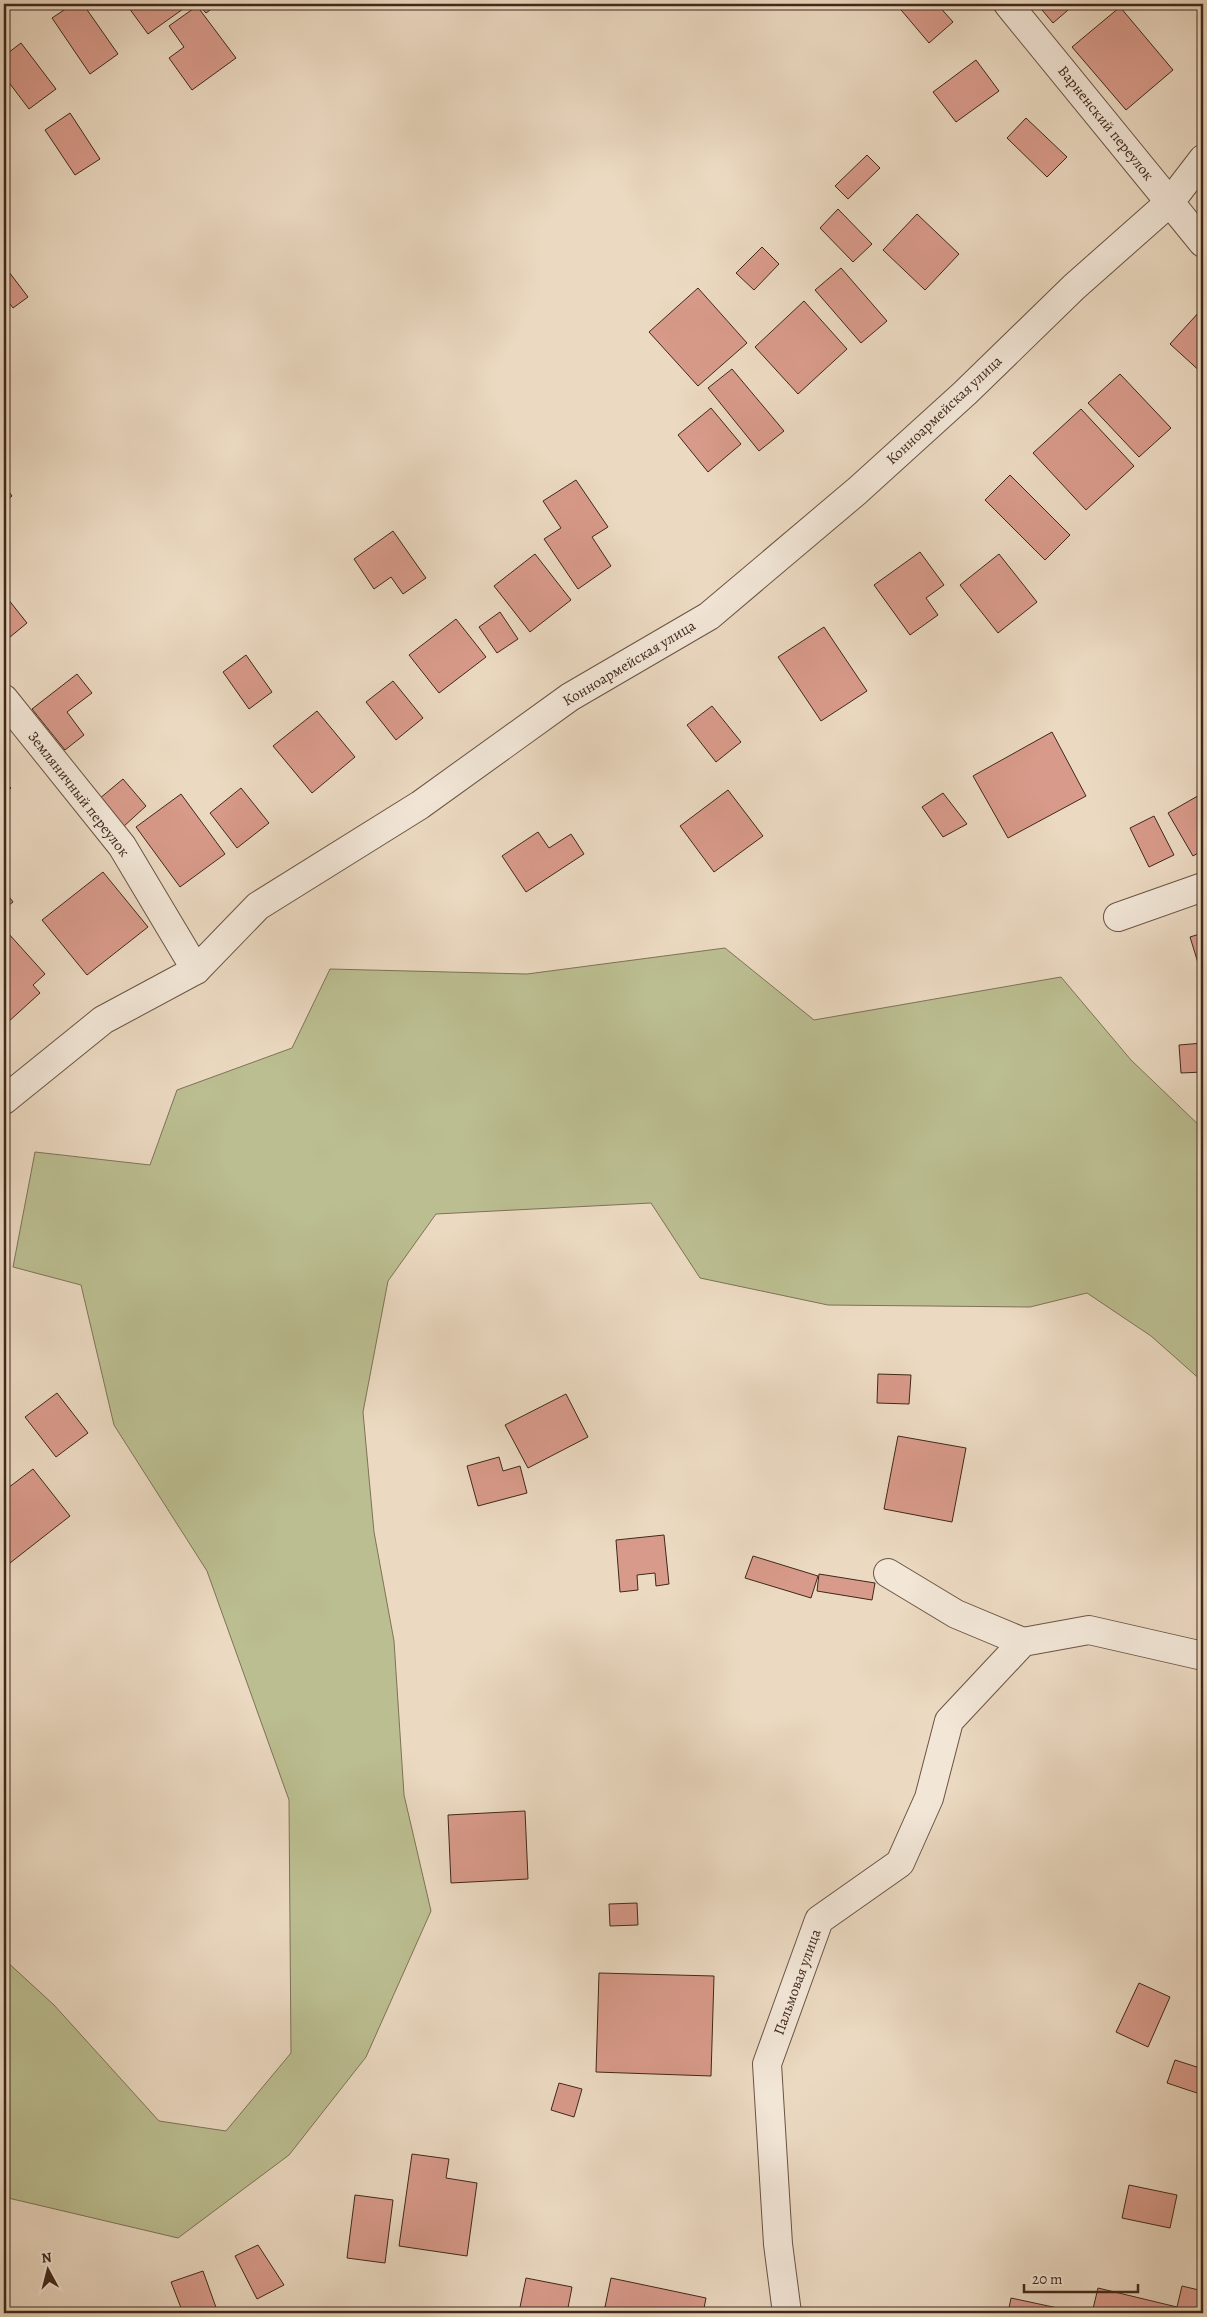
<svg xmlns="http://www.w3.org/2000/svg" width="1207" height="2317" font-family="Alegreya,serif">
<style>
.green{fill:#bbbe91;stroke:#7e7356}
.building{fill:#d89a8a;stroke:#40281a}
.lines{fill:none;stroke-linecap:round;stroke-linejoin:round}
.street-casing{stroke:#6b5444;stroke-width:30}
.street{stroke:#f2e6d7;stroke-width:28}
.labels{text-anchor:middle;dominant-baseline:central;stroke-width:4.5;stroke-linejoin:round;paint-order:stroke}
.street-label{font-size:15px;fill:#40281a;stroke:#f2e6d7}
</style>
<rect width="100%" height="100%" fill="#ebd9c1"/>
<filter id="stains"><feTurbulence type="fractalNoise" baseFrequency=".004" numOctaves="4"/><feColorMatrix values="0 0 0 0 .2 0 0 0 0 .09 0 0 0 0 .02 0 0 0 .5 -.17"/></filter>
<radialGradient id="worn" r=".72"><stop offset=".6" stop-color="#630" stop-opacity="0"/><stop offset="1" stop-color="#630" stop-opacity=".3"/></radialGradient>
<polygon class="green" points="725,948 814,1020 1061,977 1131,1060 1203,1129 1203,1382 1151,1336 1087,1293 1030,1307 828,1305 700,1278 651,1203 436,1214 388,1281 363,1412 374,1532 394,1641 404,1795 431,1911 366,2057 289,2155 178,2238 4,2197 4,1959 54,2005 159,2121 226,2131 291,2053 289,1800 207,1571 114,1425 81,1285 13,1267 35,1152 150,1165 177,1090 292,1048 330,969 527,974"/>
<g class="building">
<polygon points="73,4 83,4 118,54 90,74 52,18"/>
<polygon points="126,4 190,4 148,34"/>
<polygon points="198,4 218,4 206,13"/>
<polygon points="896,4 937,4 953,22 929,43"/>
<polygon points="1037,4 1075,4 1053,23"/>
<polygon points="197,6 236,58 192,90 169,58 184,47 169,26"/>
<polygon points="1120,7 1173,70 1126,110 1072,47"/>
<polygon points="21,43 56,89 29,109 4,76 4,56"/>
<polygon points="976,60 999,91 956,122 933,92"/>
<polygon points="70,113 100,159 75,175 45,130"/>
<polygon points="1026,118 1067,157 1047,177 1007,138"/>
<polygon points="867,155 880,168 848,199 835,186"/>
<polygon points="838,209 872,244 853,262 820,228"/>
<polygon points="917,214 959,254 925,290 883,250"/>
<polygon points="762,247 779,264 754,290 736,273"/>
<polygon points="841,268 887,321 861,343 815,290"/>
<polygon points="9,272 28,297 13,308 4,296 4,276"/>
<polygon points="698,288 747,343 698,386 649,332"/>
<polygon points="804,301 847,349 798,394 755,347"/>
<polygon points="1200,311 1203,314 1203,374 1170,344"/>
<polygon points="732,369 784,431 759,451 708,388"/>
<polygon points="1120,374 1171,428 1139,457 1088,403"/>
<polygon points="711,408 741,444 708,472 678,435"/>
<polygon points="1081,409 1134,466 1086,510 1033,453"/>
<polygon points="1010,475 1070,535 1045,560 985,500"/>
<polygon points="576,480 608,527 592,537 611,566 578,589 544,539 561,528 543,501"/>
<polygon points="4,485 12,496 4,502"/>
<polygon points="393,531 426,578 403,594 391,577 374,589 354,559"/>
<polygon points="920,552 944,585 926,598 938,615 910,635 874,585"/>
<polygon points="535,554 571,600 530,632 494,586"/>
<polygon points="999,554 1037,602 998,633 960,585"/>
<polygon points="4,594 27,623 4,642"/>
<polygon points="500,612 518,639 497,653 479,627"/>
<polygon points="456,619 486,657 439,693 409,655"/>
<polygon points="824,627 867,691 821,721 778,657"/>
<polygon points="246,655 272,692 249,709 223,672"/>
<polygon points="77,674 92,693 67,712 84,735 65,750 32,709"/>
<polygon points="393,681 423,718 396,740 366,702"/>
<polygon points="712,706 741,742 716,762 687,725"/>
<polygon points="317,711 355,757 312,793 273,746"/>
<polygon points="1052,732 1086,796 1008,838 973,776"/>
<polygon points="123,779 146,806 123,827 99,799"/>
<polygon points="4,781 11,788 4,794"/>
<polygon points="241,788 269,823 237,848 210,813"/>
<polygon points="728,790 763,836 714,872 680,826"/>
<polygon points="943,793 967,824 943,837 922,807"/>
<polygon points="1203,793 1203,850 1193,856 1168,813"/>
<polygon points="181,794 225,854 180,887 136,827"/>
<polygon points="1154,816 1174,855 1149,867 1130,828"/>
<polygon points="538,832 549,848 571,834 584,854 526,892 502,856"/>
<polygon points="103,872 148,927 87,975 42,920"/>
<polygon points="4,890 13,902 4,909"/>
<polygon points="8,933 45,974 33,985 40,993 7,1023 4,1019 4,938"/>
<polygon points="1203,933 1203,979 1190,937"/>
<polygon points="1203,1043 1203,1072 1181,1073 1179,1045"/>
<polygon points="878,1374 911,1375 909,1404 877,1403"/>
<polygon points="57,1393 88,1433 56,1457 25,1417"/>
<polygon points="566,1394 588,1437 528,1468 505,1425"/>
<polygon points="898,1436 966,1448 952,1522 884,1509"/>
<polygon points="499,1457 503,1471 520,1466 527,1493 478,1506 467,1466"/>
<polygon points="33,1469 70,1516 10,1563 4,1555 4,1491"/>
<polygon points="664,1535 669,1584 656,1586 655,1573 637,1575 638,1590 620,1592 616,1540"/>
<polygon points="753,1556 818,1576 811,1598 745,1578"/>
<polygon points="819,1574 875,1583 872,1600 817,1591"/>
<polygon points="525,1811 528,1879 451,1883 448,1815"/>
<polygon points="637,1903 638,1925 610,1926 609,1904"/>
<polygon points="599,1973 714,1976 711,2076 596,2072"/>
<polygon points="1139,1983 1170,1997 1148,2047 1116,2032"/>
<polygon points="1175,2060 1203,2069 1203,2095 1167,2083"/>
<polygon points="559,2083 582,2089 574,2117 551,2110"/>
<polygon points="412,2154 449,2159 446,2178 477,2183 467,2256 399,2246"/>
<polygon points="1129,2185 1177,2195 1170,2228 1122,2218"/>
<polygon points="355,2195 393,2200 385,2263 347,2258"/>
<polygon points="258,2245 284,2285 257,2299 235,2256"/>
<polygon points="203,2271 218,2313 183,2313 171,2282"/>
<polygon points="526,2278 572,2287 567,2313 519,2312"/>
<polygon points="611,2278 706,2298 703,2313 637,2313 605,2307"/>
<polygon points="1182,2286 1203,2291 1201,2313 1181,2311 1181,2313 1092,2313 1098,2288 1177,2307"/>
<polygon points="1011,2298 1067,2310 1067,2313 1008,2313"/>
</g>
<g class="lines">
<defs>
<g id="street">
<polyline points="1008,4 1203,243"/>
<polyline points="4,699 122,846 196,970"/>
<polyline points="1118,917 1203,887"/>
<polyline points="4,1100 103,1020 196,970 258,906 420,805 570,697 709,616 857,491 965,393 1074,287 1170,202 1203,159"/>
<polyline points="888,1573 956,1614 1023,1642"/>
<polyline points="787,2313 778,2244 767,2064 819,1920 900,1863 929,1798 949,1721 1023,1642 1089,1630 1203,1656"/>
</g>
</defs>
<use href="#street" class="street-casing"/>
<use href="#street" class="street"/>
</g>
<g class="labels">
<g class="street-label">
<text transform="translate(1106 123) rotate(51)">Варненский переулок</text>
<text transform="translate(944 410) rotate(-43)">Конноармейская улица</text>
<text transform="translate(629 663) rotate(-31)">Конноармейская улица</text>
<text transform="translate(79 794) rotate(52)">Земляничный переулок</text>
<text transform="translate(797 1982) rotate(-70)">Пальмовая улица</text>
</g>
</g>
<rect width="1207" height="2317" fill="none" stroke="#ebd9c1" stroke-width="20"/>
<rect x="5" y="5" width="1197" height="2307" fill="none" stroke="#40281a" stroke-width="2.5"/>
<rect x="10" y="10" width="1187" height="2297" fill="none" stroke="#40281a"/>
<g transform="translate(48 2270) rotate(353)" stroke="#f2e6d7" stroke-width="4" paint-order="stroke">
<path d="M0-4L9 19L0 12L-9 19Z" fill="#40281a"/>
<text y="-8" font-size="14" font-weight="bold" text-anchor="middle" fill="#40281a">N</text>
</g>
<path d="M1024 2284v8h114v-8" fill="none" stroke="#40281a" stroke-width="2.5"/>
<text x="1032" y="2284" font-size="15" fill="#40281a" stroke="#f2e6d7" stroke-width="4" paint-order="stroke">20 m</text>
<rect width="100%" height="100%" filter="url(#stains)"/>
<rect width="100%" height="100%" fill="url(#worn)"/>
</svg>
